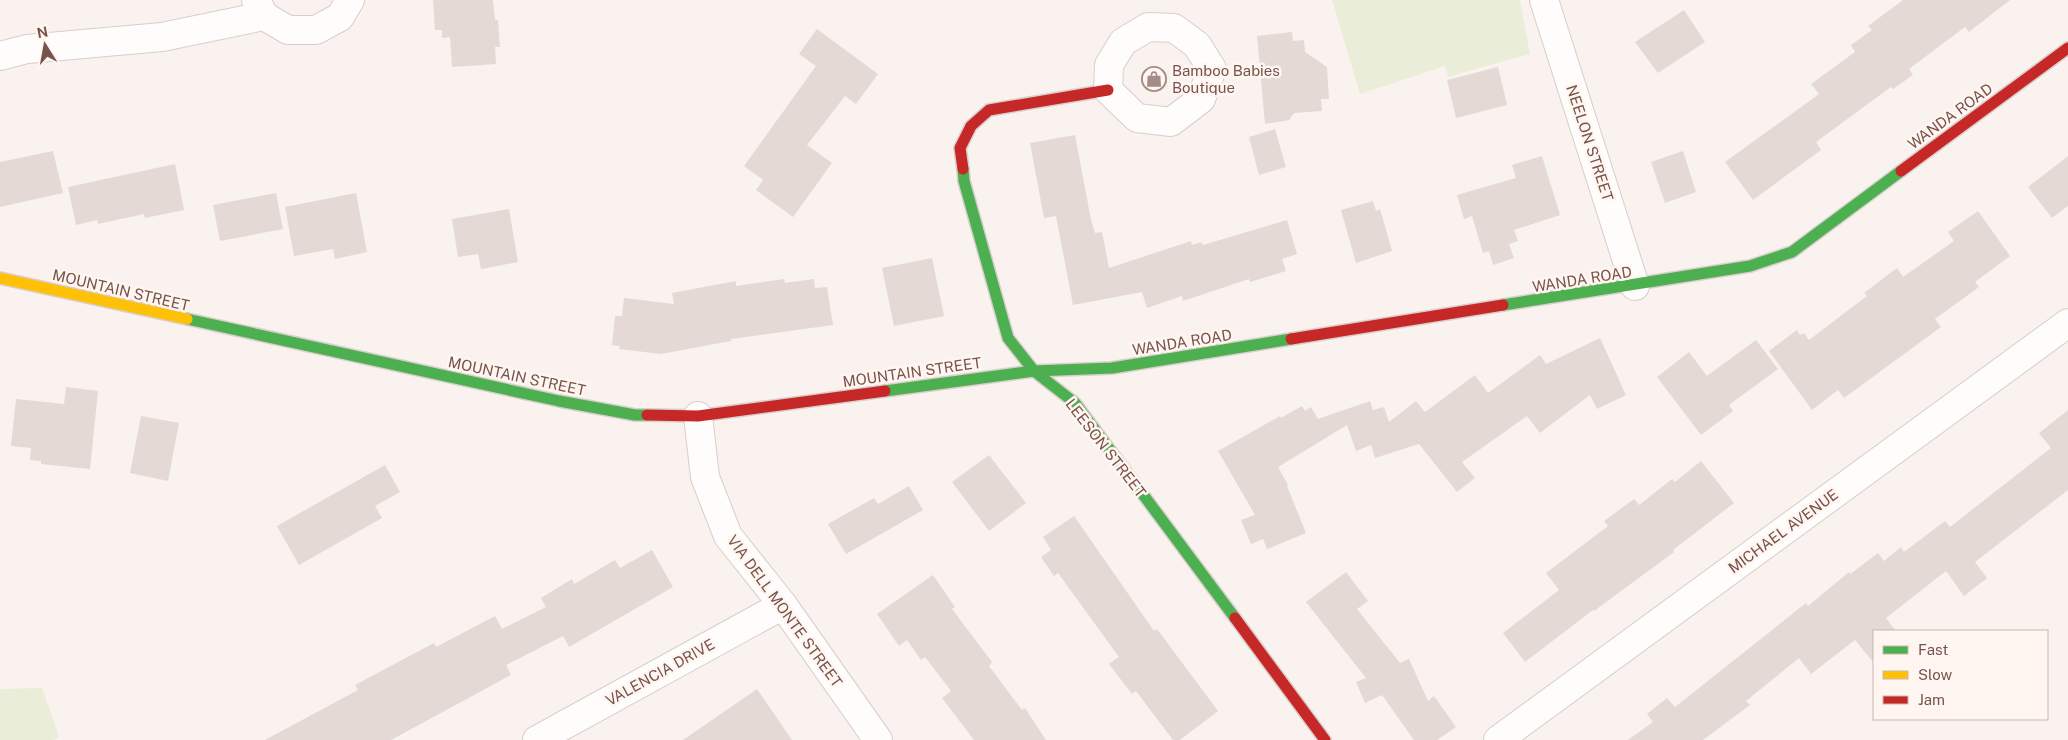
<svg xmlns="http://www.w3.org/2000/svg" width="2068" height="740" font-family="'Public Sans',sans-serif">
<style>
.green{fill:#eaeed9}
.building{fill:#e5d9d5}
.lines{fill:none;stroke-linecap:round;stroke-linejoin:round}
.street-casing{stroke:#d8ceca;stroke-width:30}
.fast-casing{stroke:#dacfcc;stroke-width:14}
.slow-casing{stroke:#dacfcc;stroke-width:14}
.jam-casing{stroke:#dacfcc;stroke-width:14}
.street{stroke:#fefdfc;stroke-width:28}
.fast{stroke:#4caf50;stroke-width:11}
.slow{stroke:#ffc107;stroke-width:11}
.jam{stroke:#c62828;stroke-width:11}
.labels{text-anchor:middle;dominant-baseline:central;stroke-width:5;stroke-linejoin:round;paint-order:stroke}
.poi-label{font-size:15px;fill:#78534c;stroke:#fff6f1;text-anchor:start}
.street-label{font-size:15px;fill:#78534c;stroke:#fff6f1}
</style>
<rect width="100%" height="100%" fill="#f9f2ee"/>
<g class="green">
<polygon points="1332,0 1520,0 1530,54 1448,77 1445,66 1360,94"/>
<polygon points="42,688 59,737 53,740 0,740 0,689"/>
</g>
<g class="building">
<polygon points="433,0 493,0 495,20 498,20 500,47 495,47 496,64 452,67 450,37 442,38 442,30 435,30"/>
<polygon points="1903,0 2010,0 1969,32 1965,27 1909,69 1913,75 1893,89 1891,87 1816,142 1821,150 1753,200 1725,162 1819,94 1811,84 1855,52 1851,45 1872,30 1868,26"/>
<polygon points="1684,10 1705,42 1658,73 1635,42"/>
<polygon points="817,29 878,74 856,104 845,96 807,145 832,163 793,217 756,190 763,180 744,166 816,66 799,54"/>
<polygon points="1292,32 1293,41 1304,40 1305,52 1327,67 1329,99 1321,99 1322,111 1294,113 1289,120 1265,124 1257,36"/>
<polygon points="1498,67 1507,105 1456,118 1447,80"/>
<polygon points="1275,129 1286,167 1259,175 1249,137"/>
<polygon points="1075,135 1091,220 1095,233 1102,232 1109,268 1191,241 1192,245 1201,242 1203,245 1287,220 1297,254 1282,259 1286,271 1250,282 1249,279 1183,301 1182,296 1147,308 1142,292 1073,305 1056,216 1044,218 1030,143"/>
<polygon points="53,151 63,193 0,207 0,162"/>
<polygon points="1683,151 1696,192 1665,203 1651,162"/>
<polygon points="1542,156 1560,215 1514,230 1518,241 1509,244 1514,258 1493,265 1489,251 1483,253 1472,216 1464,219 1457,195 1516,178 1512,165"/>
<polygon points="2068,156 2068,206 2052,218 2028,187"/>
<polygon points="175,164 184,210 145,218 144,214 98,224 97,220 76,225 68,187"/>
<polygon points="276,193 283,229 220,241 213,205"/>
<polygon points="356,193 367,252 335,259 333,249 294,256 285,207"/>
<polygon points="1373,201 1376,211 1380,209 1392,251 1356,263 1341,210"/>
<polygon points="509,209 518,262 481,269 478,254 458,257 452,219"/>
<polygon points="1978,211 2010,256 1975,282 1979,287 1935,319 1941,327 1844,398 1838,390 1812,410 1769,351 1797,330 1800,335 1804,333 1809,340 1867,296 1864,293 1897,268 1903,277 1954,241 1948,232"/>
<polygon points="932,258 944,316 894,326 882,268"/>
<polygon points="784,279 785,283 814,279 815,288 827,287 833,325 731,339 731,341 661,354 619,349 620,346 612,345 615,316 622,316 624,298 674,304 672,293 736,281 736,286"/>
<polygon points="1600,338 1626,395 1597,409 1590,395 1540,433 1527,416 1462,462 1475,478 1457,492 1419,444 1375,458 1371,445 1356,451 1347,425 1278,467 1288,485 1287,486 1306,533 1267,549 1263,539 1251,544 1241,520 1255,515 1218,451 1280,416 1281,418 1302,406 1305,411 1311,407 1318,419 1370,401 1373,410 1384,407 1389,422 1416,401 1425,412 1475,375 1488,393 1540,355 1546,364"/>
<polygon points="1756,340 1778,369 1729,405 1733,411 1701,435 1657,377 1689,352 1707,376"/>
<polygon points="66,387 98,391 90,469 41,464 41,461 30,460 31,448 11,446 16,399 64,404"/>
<polygon points="2068,410 2068,490 1975,562 1987,578 1964,596 1946,571 1886,618 1896,631 1874,631 1874,663 1855,640 1811,674 1799,658 1746,701 1750,705 1703,740 1628,740 1653,722 1647,714 1667,698 1675,707 1806,603 1808,606 1849,572 1850,574 1878,553 1884,561 1901,547 1904,552 1945,521 1950,527 2051,448 2039,433"/>
<polygon points="141,416 179,423 168,481 130,473"/>
<polygon points="989,455 1026,503 989,531 952,482"/>
<polygon points="1701,461 1734,503 1673,550 1674,552 1594,611 1593,610 1525,662 1503,633 1559,590 1546,573 1608,526 1604,521 1634,499 1639,505 1672,479 1675,482"/>
<polygon points="385,465 400,492 375,506 382,518 299,565 277,526"/>
<polygon points="909,486 923,510 846,554 828,524 874,498 878,504"/>
<polygon points="1074,516 1154,631 1157,629 1218,711 1180,740 1173,740 1136,691 1132,694 1109,664 1119,657 1058,573 1054,576 1041,557 1051,550 1043,537"/>
<polygon points="652,550 673,587 569,647 563,636 506,665 511,675 391,740 265,740 358,690 355,685 434,643 436,647 495,616 502,629 546,607 541,598 572,579 574,584 615,560 620,568"/>
<polygon points="1346,572 1368,601 1357,609 1400,663 1409,659 1428,701 1434,696 1456,727 1437,740 1414,740 1382,695 1365,703 1356,682 1366,678 1306,602"/>
<polygon points="933,575 955,607 952,609 992,662 989,666 1022,710 1025,708 1046,740 974,740 942,698 951,691 925,657 921,660 907,640 899,646 877,614"/>
<polygon points="757,689 792,740 683,740"/>
</g>
<g class="lines">
<defs>
<g id="street">
<polyline points="256,0 264,16 288,30 316,30 340,17 350,0"/>
<polyline points="1544,0 1635,286"/>
<polygon points="1148,27 1174,28 1197,45 1212,69 1201,99 1171,122 1137,118 1108,90 1109,65 1123,42"/>
<polyline points="0,56 27,49 162,37 264,16"/>
<polyline points="698,416 705,477 728,536 783,605 878,740"/>
<polyline points="537,740 783,605"/>
<polyline points="1498,740 2068,323"/>
</g>
<g id="fast">
<polyline points="963,169 964,181 1008,338 1034,371 1075,403 1235,618"/>
<polyline points="1503,305 1750,266 1792,252 1901,171"/>
<polyline points="187,319 559,401 635,415 647,415"/>
<polyline points="885,391 1034,371 1112,368 1291,339"/>
</g>
<polyline id="slow" points="0,278 187,319"/>
<g id="jam">
<polyline points="963,169 960,148 971,126 989,110 1108,90"/>
<polyline points="1901,171 2068,48"/>
<polyline points="1291,339 1503,305"/>
<polyline points="647,415 698,416 885,391"/>
<polyline points="1235,618 1325,740"/>
</g>
</defs>
<use href="#street" class="street-casing"/>
<use href="#fast" class="fast-casing"/>
<use href="#slow" class="slow-casing"/>
<use href="#jam" class="jam-casing"/>
<use href="#street" class="street"/>
<use href="#fast" class="fast"/>
<use href="#slow" class="slow"/>
<use href="#jam" class="jam"/>
</g>
<defs>
<symbol id="shop-ring" viewBox="-11 -11 22 22"><circle r="9.5" fill="#fff6f1" stroke="#a58b85" stroke-width="1.5"/><path d="M-5-2.5h2.3a2.7 3.5 0 0 1 5.4 0H5L5.5 6h-11ZM-1.5-2.5h3a1.5 2.3 0 0 0-3 0Z" fill="#a58b85"/></symbol>
</defs>
<g fill-rule="evenodd">
<use href="#shop-ring" x="1140" y="65" width="28" height="28"/>
</g>
<g class="labels">
<g class="poi-label">
<text x="1172" y="70">Bamboo Babies<tspan x="1172" dy="17">Boutique</tspan></text>
</g>
<g class="street-label">
<text transform="translate(1950 116) rotate(-36)">WANDA ROAD</text>
<text transform="translate(1590 143) rotate(72)">NEELON STREET</text>
<text transform="translate(1582 279) rotate(-9)">WANDA ROAD</text>
<text transform="translate(121 290) rotate(13)">MOUNTAIN STREET</text>
<text transform="translate(1182 342) rotate(-9)">WANDA ROAD</text>
<text transform="translate(912 372) rotate(-8)">MOUNTAIN STREET</text>
<text transform="translate(517 376) rotate(12)">MOUNTAIN STREET</text>
<text transform="translate(1106 448) rotate(52)">LEESON STREET</text>
<text transform="translate(1783 531) rotate(-36)">MICHAEL AVENUE</text>
<text transform="translate(785 611) rotate(54)">VIA DELL MONTE STREET</text>
<text transform="translate(660 672) rotate(-29)">VALENCIA DRIVE</text>
</g>
</g>
<rect x="1873" y="630" width="175" height="90" fill="#fff6f1" stroke="#c9b5af"/>
<rect x="1883" y="646" width="25" height="8" fill="#4caf50" stroke="#c9b5af"/>
<text x="1918" y="655" font-size="15" fill="#78534c">Fast</text>
<rect x="1883" y="671" width="25" height="8" fill="#ffc107" stroke="#c9b5af"/>
<text x="1918" y="680" font-size="15" fill="#78534c">Slow</text>
<rect x="1883" y="696" width="25" height="8" fill="#c62828" stroke="#c9b5af"/>
<text x="1918" y="705" font-size="15" fill="#78534c">Jam</text>
<g transform="translate(45 45) rotate(349)" stroke="#fff6f1" stroke-width="4" paint-order="stroke">
<path d="M0-4L9 19L0 12L-9 19Z" fill="#78534c"/>
<text y="-8" font-size="14" font-weight="bold" text-anchor="middle" fill="#78534c">N</text>
</g>
</svg>
